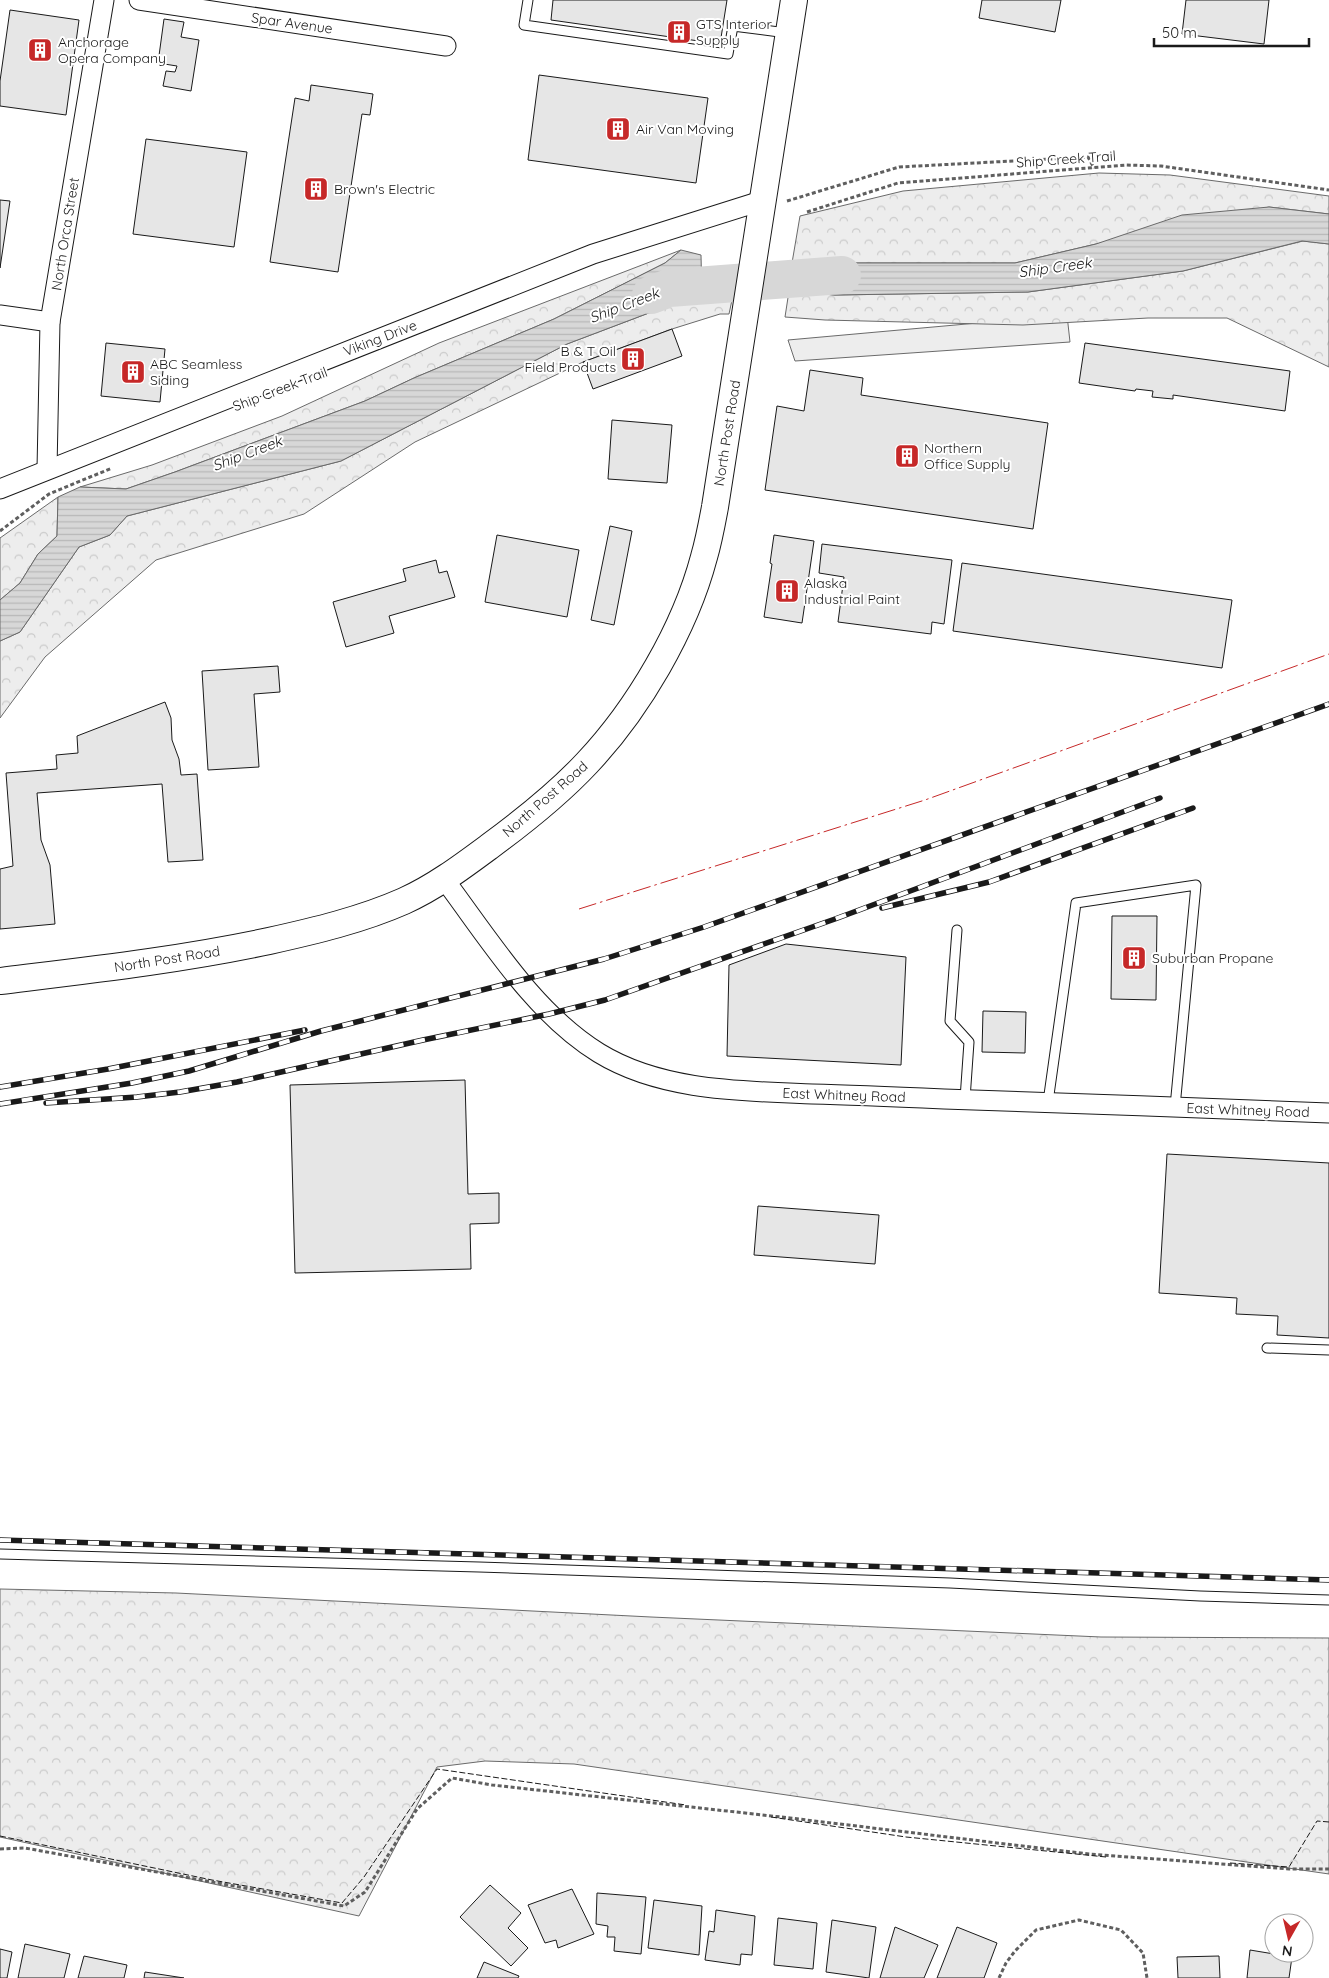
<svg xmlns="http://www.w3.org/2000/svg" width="1329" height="1978" font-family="Quicksand,sans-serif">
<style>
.built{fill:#ededed;stroke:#6a6a6a}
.forest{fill:url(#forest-crowns);stroke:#6a6a6a}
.water{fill:url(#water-rules);stroke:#6a6a6a}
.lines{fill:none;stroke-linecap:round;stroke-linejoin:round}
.river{stroke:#d7d7d7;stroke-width:38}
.building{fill:#e6e6e6;stroke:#1a1a1a}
.lane-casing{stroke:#1a1a1a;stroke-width:11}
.street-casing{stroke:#1a1a1a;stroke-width:21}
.secondary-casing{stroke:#1a1a1a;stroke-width:28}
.path{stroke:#5f5f5f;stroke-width:3;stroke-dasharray:4 2.5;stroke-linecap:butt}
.lane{stroke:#fff;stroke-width:9}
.street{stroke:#fff;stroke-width:19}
.secondary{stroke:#fff;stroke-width:26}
.rail-casing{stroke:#1a1a1a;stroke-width:5.5}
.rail{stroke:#fff;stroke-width:4;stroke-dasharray:11;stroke-linecap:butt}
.fence{stroke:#1a1a1a;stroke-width:1;stroke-dasharray:6 2.5;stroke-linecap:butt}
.power{stroke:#c62828;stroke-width:1;stroke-dasharray:18 4 2.5 4;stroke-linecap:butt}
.labels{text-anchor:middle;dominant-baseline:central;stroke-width:4;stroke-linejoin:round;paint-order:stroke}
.street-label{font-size:14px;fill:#1a1a1a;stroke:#fff}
.poi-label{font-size:14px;fill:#1a1a1a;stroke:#fff;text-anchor:start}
.water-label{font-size:15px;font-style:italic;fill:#1a1a1a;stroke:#fff}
</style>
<defs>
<pattern id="forest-crowns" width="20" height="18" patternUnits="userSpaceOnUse" patternTransform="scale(1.25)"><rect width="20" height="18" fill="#ededed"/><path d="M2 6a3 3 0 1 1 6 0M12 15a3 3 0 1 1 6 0" fill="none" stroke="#cbcbcb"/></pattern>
<pattern id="water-rules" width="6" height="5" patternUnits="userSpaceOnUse" patternTransform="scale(1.25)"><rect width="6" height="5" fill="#d7d7d7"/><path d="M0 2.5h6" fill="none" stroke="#b8b8b8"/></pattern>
</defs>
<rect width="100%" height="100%" fill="#fff"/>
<polygon class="built" points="1067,315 1070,342 795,361 788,340"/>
<g class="forest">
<polygon points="1099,173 1170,175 1329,196 1329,214 1269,207 1096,244 1015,263 792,263 800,216 903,191"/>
<polygon points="1303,241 1329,244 1329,367 1227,318 1148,318 1023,325 825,320 785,317 789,291 835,295 1028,292 1183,271"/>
<polygon points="681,250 665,263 554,319 414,378 365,401 175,472 126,489 80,487 152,465 282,416 439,343"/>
<polygon points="691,297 732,300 729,314 720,314 672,329 583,362 415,442 304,514 156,560 45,657 0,718 0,641 20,632 79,547 110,535 127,516 341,461 567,344"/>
<polygon points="58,497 57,536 38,554 20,583 0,600 0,538"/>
<polygon points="0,1589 176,1593 651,1617 1101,1637 1329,1638 1329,1874 574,1764 485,1761 437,1767 359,1916 0,1837"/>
</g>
<g class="water">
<polygon points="1269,207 1329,214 1329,244 1302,241 1183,271 1028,292 835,295 789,291 792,263 1015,263 1096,244 1182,215"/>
<polygon points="681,250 701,255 702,298 691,297 567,344 341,461 127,516 110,535 79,547 20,632 0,641 0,600 20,583 38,554 57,536 58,497 80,487 126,489 175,472 365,401 414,378 554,319 665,263"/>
</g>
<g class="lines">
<polyline class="river" points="651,295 669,288 842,275"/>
</g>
<g class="building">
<polygon points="553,0 727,0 720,44 551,20"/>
<polygon points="982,0 1061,0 1055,32 979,18"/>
<polygon points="1186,0 1269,0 1264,44 1182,34"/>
<polygon points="10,10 79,20 66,115 0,106 0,81"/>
<polygon points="164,19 184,22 181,37 199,40 191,91 163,86 166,71 175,72 177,66 158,63"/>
<polygon points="539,75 708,98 696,183 528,160"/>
<polygon points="311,85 373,94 370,115 362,114 338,272 270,262 295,98 309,101"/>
<polygon points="146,139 247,152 234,247 133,234"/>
<polygon points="0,200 10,201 0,268"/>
<polygon points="672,329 682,356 593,389 583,362"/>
<polygon points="106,343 165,349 160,402 101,396"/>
<polygon points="1085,343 1290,371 1285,411 1173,395 1173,399 1152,397 1153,391 1136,389 1135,391 1079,383"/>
<polygon points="810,370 863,378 861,395 1048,423 1033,529 765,490 777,406 804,411"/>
<polygon points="612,420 672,425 667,483 608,479"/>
<polygon points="610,526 632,531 614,625 591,620"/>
<polygon points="497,535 579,550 567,617 485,602"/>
<polygon points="774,535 814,541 802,623 764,617 772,564 770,563"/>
<polygon points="822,544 952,560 944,624 932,622 931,634 838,622 844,577 819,573"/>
<polygon points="436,560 439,573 447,571 455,597 389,616 394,633 346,647 333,602 406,581 403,569"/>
<polygon points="962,563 1232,600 1222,668 953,631"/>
<polygon points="278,666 280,692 254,694 259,767 208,770 202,671"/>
<polygon points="165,702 171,718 172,740 179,759 181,775 197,774 203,860 168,862 162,784 37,793 41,840 50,865 55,924 0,929 0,869 13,866 6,773 57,769 56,755 78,753 77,736"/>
<polygon points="1112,916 1157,916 1156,1000 1111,999"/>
<polygon points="786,944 906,957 901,1065 727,1056 729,965"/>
<polygon points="983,1011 1026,1012 1025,1053 982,1052"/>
<polygon points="465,1080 468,1194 499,1193 499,1223 470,1224 471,1269 295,1273 290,1085"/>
<polygon points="1167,1154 1329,1163 1329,1338 1277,1335 1278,1316 1236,1314 1237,1298 1159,1293"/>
<polygon points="758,1206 879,1215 875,1264 754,1255"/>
<polygon points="490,1885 521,1913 508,1928 528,1948 511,1966 460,1917"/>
<polygon points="572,1889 594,1934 558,1948 556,1940 545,1943 528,1905"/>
<polygon points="597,1893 646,1897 641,1954 614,1951 615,1937 607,1937 608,1926 596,1924"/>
<polygon points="654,1900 702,1906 699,1955 648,1948"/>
<polygon points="716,1910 755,1916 752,1955 741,1954 740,1965 705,1960 709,1931 714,1932"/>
<polygon points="778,1918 817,1923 813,1969 774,1965"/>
<polygon points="832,1920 876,1927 869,1978 826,1972"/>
<polygon points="895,1927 938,1945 924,1978 880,1978"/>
<polygon points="957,1927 997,1943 984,1978 937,1978"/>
<polygon points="25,1944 70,1954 64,1978 18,1978"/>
<polygon points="0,1949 12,1952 7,1978 0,1978"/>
<polygon points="1250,1950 1292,1957 1289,1978 1247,1978"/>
<polygon points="84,1956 127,1965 124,1978 78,1978"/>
<polygon points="1219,1956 1220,1978 1178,1978 1177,1957"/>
<polygon points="484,1962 519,1976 518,1978 477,1978"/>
<polygon points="145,1972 184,1978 144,1978"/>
</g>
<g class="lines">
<defs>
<g id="lane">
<polyline points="528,0 524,25 728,54 733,26 787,33"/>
<polyline points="957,930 950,1021 969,1042 965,1099"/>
<polyline points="1048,1102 1076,903 1196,885 1175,1107"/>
<polyline points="1267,1348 1329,1350"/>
<polyline points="0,1554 479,1567 950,1583 1200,1596 1329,1600"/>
</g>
<g id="street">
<polyline points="139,0 446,46"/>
<polyline points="0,315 50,322"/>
<polyline points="47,469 50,322 104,0"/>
<polyline points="0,489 593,254 764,200"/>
<path d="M444 879C489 939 534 1013 599 1053 661 1091 741 1091 812 1094 856 1095 900 1097 944 1099 1072 1103 1201 1108 1329 1113"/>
</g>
<path id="secondary" d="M0 981C90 970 180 960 269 941 314 931 361 920 404 901 435 887 463 866 490 846 524 821 558 794 587 763 638 709 685 629 704 557 709 540 712 523 715 507L794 0"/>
</defs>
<use href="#lane" class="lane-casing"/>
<use href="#street" class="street-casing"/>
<use href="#secondary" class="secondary-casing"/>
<g class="path">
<polyline points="787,201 899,167 1088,157 1094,168"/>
<polyline points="807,212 898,183 1126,165 1161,166 1329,190"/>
<polyline points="0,531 49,494 112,468"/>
<polyline points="0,1849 25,1848 344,1906 365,1892 417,1809 452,1778 492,1785 790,1818 1089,1854 1289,1869 1329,1869"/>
<polyline points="999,1978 1006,1963 1015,1951 1036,1930 1079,1920 1121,1930 1143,1953 1147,1978"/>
</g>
<use href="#lane" class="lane"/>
<use href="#street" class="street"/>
<use href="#secondary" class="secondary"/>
<defs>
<g id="rail">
<polyline points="882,908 989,882 1193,808"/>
<polyline points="0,1087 108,1069 305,1030"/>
<polyline points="46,1103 137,1097 180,1092 237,1082 423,1040 549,1014 605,1000 835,919 1160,798"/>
<polyline points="0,1104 132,1083 189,1071 321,1031 604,959 704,927 1329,704"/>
<polyline points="0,1540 1329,1580"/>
</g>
</defs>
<use href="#rail" class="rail-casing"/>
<use href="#rail" class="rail"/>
<g class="fence">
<polyline points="771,1817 906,1837 1106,1857"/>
<polyline points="0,1836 212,1880 342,1903 364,1877 437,1769 686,1805"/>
<polyline points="1230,1863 1289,1867 1317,1821 1329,1822"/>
</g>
<polyline class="power" points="579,909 925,800 1329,654"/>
</g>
<defs>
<symbol id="building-square" viewBox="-11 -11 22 22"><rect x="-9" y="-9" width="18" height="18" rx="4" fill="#c62828" stroke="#fff"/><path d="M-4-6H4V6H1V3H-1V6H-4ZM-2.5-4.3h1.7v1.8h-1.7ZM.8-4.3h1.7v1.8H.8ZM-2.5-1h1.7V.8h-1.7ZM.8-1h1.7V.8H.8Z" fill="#fff"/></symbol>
</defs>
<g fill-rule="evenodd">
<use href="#building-square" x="665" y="18" width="28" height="28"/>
<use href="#building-square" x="26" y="36" width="28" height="28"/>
<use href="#building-square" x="604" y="115" width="28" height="28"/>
<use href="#building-square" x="302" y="175" width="28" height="28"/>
<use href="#building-square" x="619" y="345" width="28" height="28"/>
<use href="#building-square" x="119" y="358" width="28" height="28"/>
<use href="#building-square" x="893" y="442" width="28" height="28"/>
<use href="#building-square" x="773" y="577" width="28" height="28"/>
<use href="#building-square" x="1120" y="944" width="28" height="28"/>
</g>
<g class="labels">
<g class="street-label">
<text transform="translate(292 23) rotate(8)">Spar Avenue</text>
<text transform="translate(1066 159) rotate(-4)">Ship Creek Trail</text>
<text transform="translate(65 234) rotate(-81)">North Orca Street</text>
<text transform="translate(380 338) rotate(-21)">Viking Drive</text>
<text transform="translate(280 389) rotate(-21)">Ship Creek Trail</text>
<text transform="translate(727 433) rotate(-81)">North Post Road</text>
<text transform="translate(545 799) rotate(-41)">North Post Road</text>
<text transform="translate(167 959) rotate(-9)">North Post Road</text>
<text transform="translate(844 1095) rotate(2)">East Whitney Road</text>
<text transform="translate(1248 1110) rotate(2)">East Whitney Road</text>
</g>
<g class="poi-label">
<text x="696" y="24">GTS Interior<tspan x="696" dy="16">Supply</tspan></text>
<text x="58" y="42">Anchorage<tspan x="58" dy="16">Opera Company</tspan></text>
<text x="636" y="129">Air Van Moving</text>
<text x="334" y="189">Brown's Electric</text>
<text x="616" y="351" text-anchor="end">B &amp; T Oil<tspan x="616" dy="16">Field Products</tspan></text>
<text x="150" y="364">ABC Seamless<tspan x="150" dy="16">Siding</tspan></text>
<text x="924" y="448">Northern<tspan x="924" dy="16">Office Supply</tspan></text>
<text x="804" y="583">Alaska<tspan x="804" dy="16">Industrial Paint</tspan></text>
<text x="1152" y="958">Suburban Propane</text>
</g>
<g class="water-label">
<text transform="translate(1055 267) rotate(-8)">Ship Creek</text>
<text transform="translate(624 305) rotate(-21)">Ship Creek</text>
<text transform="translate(247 453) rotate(-21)">Ship Creek</text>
</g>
</g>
<g transform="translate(1289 1938) rotate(188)"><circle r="24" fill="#ffffff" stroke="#a3a3a3"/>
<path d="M0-4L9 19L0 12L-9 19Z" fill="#c62828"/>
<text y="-8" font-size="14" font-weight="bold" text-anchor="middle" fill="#1a1a1a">N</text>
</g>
<path d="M1154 38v8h155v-8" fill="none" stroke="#1a1a1a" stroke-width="2.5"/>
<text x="1162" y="38" font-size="15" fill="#1a1a1a" stroke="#ffffff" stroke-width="4" paint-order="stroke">50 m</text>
</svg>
